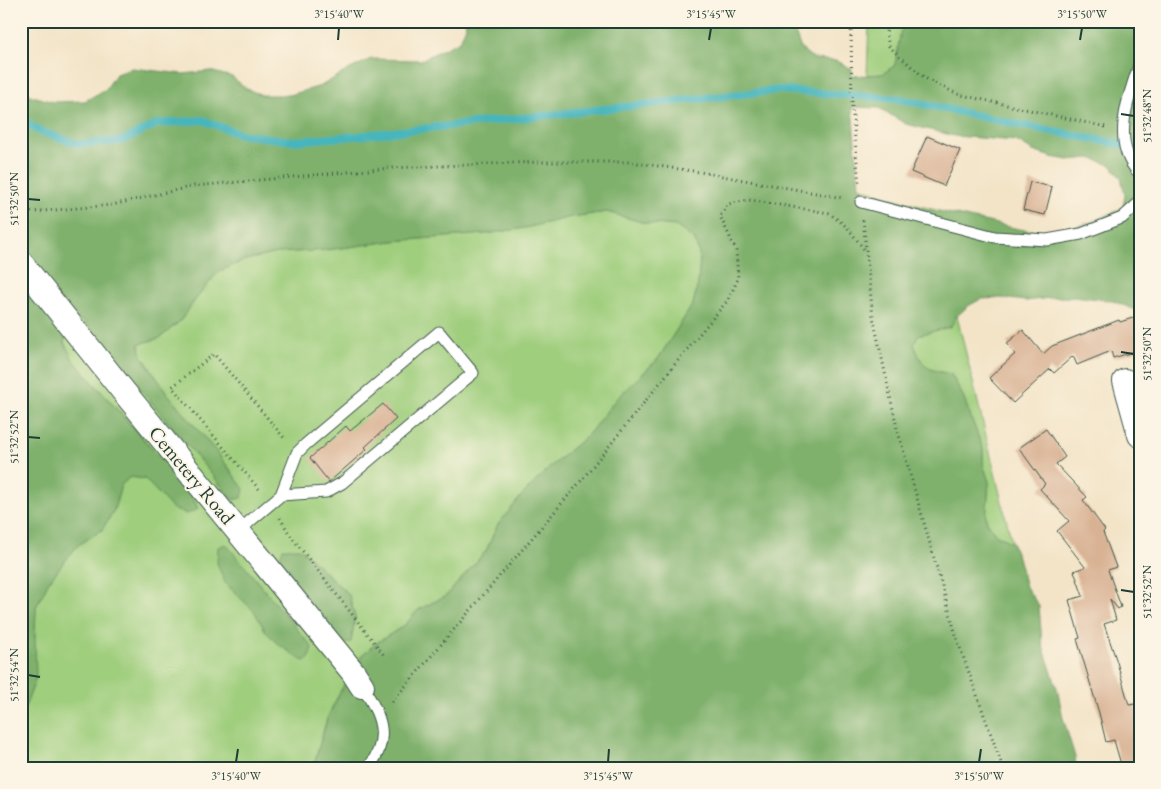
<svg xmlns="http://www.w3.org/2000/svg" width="1161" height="789" font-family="'EB Garamond',serif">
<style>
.green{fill:#9fce7d;stroke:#5f8658;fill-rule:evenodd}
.forest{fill:#7fb16c;stroke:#4f7750;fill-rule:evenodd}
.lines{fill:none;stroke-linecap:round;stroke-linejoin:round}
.stream{stroke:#46b5bc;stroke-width:8}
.building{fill:#d9b294}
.service-casing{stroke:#3f564a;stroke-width:13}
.minor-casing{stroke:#3f564a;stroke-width:26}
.path{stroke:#3f564a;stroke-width:3;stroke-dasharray:1 4;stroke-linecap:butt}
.service{stroke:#fff;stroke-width:11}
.minor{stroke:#fff;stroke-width:24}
.ticks{fill:none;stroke:#1f3d34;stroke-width:2}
.labels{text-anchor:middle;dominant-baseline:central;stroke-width:4;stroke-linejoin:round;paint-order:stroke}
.street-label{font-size:20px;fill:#1f3d34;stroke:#fcf5e5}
.neatline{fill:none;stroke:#1f3d34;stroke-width:2}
.ticks-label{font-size:12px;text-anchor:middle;fill:#1f3d34}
</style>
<rect width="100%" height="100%" fill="#fcf5e5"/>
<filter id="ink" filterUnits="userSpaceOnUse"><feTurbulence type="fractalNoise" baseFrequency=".02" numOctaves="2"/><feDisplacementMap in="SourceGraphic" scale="10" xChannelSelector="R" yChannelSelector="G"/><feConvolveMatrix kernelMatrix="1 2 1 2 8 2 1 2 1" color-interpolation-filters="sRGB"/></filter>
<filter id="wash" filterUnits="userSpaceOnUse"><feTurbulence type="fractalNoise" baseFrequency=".0096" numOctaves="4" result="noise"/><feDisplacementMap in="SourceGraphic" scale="20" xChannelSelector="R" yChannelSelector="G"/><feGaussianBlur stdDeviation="1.12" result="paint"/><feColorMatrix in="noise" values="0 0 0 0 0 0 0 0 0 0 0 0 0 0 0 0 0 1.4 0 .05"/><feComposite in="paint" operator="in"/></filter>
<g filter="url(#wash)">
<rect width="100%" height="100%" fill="#f3e4c7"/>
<g class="green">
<polygon points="869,21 913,21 901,31 895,65 883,74 867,75"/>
<path d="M607 212 645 223 676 226 695 240 700 258 698 284 693 304 658 359 617 398 588 435 550 467 523 494 497 526 486 551 446 596 418 610 405 625 378 642 362 655 340 692 327 718 315 761 310 768H21V711L26 705 35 636 36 607 49 581 78 545 102 530 114 510 121 485 130 477 146 479 158 492 151 447 73 360 64 342 69 323 83 320 233 500V473L215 450 167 393 142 356 139 344 160 338 181 320 195 300 218 272 245 260 278 253 326 250 392 241 485 234 525 228 571 217ZM300 548 349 595 355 617 351 642Z"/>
<path d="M957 316 1012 543 995 534 986 520 989 482 983 464V449L962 394 951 374C925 369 924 369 913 344L918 335 950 327Z"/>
</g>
<g class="forest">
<path d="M465 21H791L801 49 814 59 837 61 852 69V76L883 74 895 65 901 31 913 21H1140V314L1138 311 1113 301 1083 297H1057L1026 301 1000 298 981 299 968 306 957 316 950 327 918 335 914 344C924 369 925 369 951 374L962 394 983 449V464L989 482 986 520 995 534 1012 543 1018 557 1026 587 1039 606 1042 643 1057 688 1063 718 1075 757 1076 768H310L315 761 327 719 340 692 362 655 378 642 405 625 418 610 446 596 486 551 497 526 523 494 550 467 588 435 617 398 658 359 693 304 698 284 700 258 695 240 676 226 645 223 607 212 571 217 525 228 485 234 392 241 326 250 278 253 245 260 218 272 195 300 181 320 160 338 139 344 142 356 167 393 215 450 244 489 242 498 233 500 83 320 69 323 64 342 73 360 191 493 198 509 187 514 173 509 145 479 130 477 121 485 114 510 102 530 78 545 49 581 36 607 35 636 36 678 26 705 21 711V90L32 96 54 102 85 101 106 89 116 74 132 68 183 74 210 71 232 77 247 89 262 95H290L321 86 348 70 371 59 421 60 460 41 466 26ZM852 107 879 108 906 124 955 136 1016 141 1033 151 1051 157 1068 160 1090 158 1111 165 1121 178 1125 195 1123 207C1099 221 1073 230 1044 231 1026 232 1006 226 988 222 944 213 901 202 859 187Z"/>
<polygon points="226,544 312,647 309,659 303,661 278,644 266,632 254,611 225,583 217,563 218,547"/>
<polygon points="283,548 300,548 349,595 355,617 351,642 341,645 289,584 280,557"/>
</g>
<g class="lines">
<polyline class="stream" points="21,120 39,131 78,144 122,141 157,124 202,120 240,134 293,141 356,136 779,90 900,99 1015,124 1140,148"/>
</g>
<g id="blocks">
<g class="building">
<polygon points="927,136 960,150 944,186 911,172"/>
<polygon points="1030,182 1052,187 1045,215 1023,210"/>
<polygon points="1136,317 1140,331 1140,350 1113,358 1111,351 1077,365 1073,356 1054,373 1050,369 1013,403 989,378 1015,354 1007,343 1023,330 1043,354 1052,346 1119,320 1120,322"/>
<polygon points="383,404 396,419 365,447 367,449 329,482 310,458 346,426 350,431"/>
<polygon points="1046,429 1065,457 1056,464 1087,497 1083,500 1105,530 1103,532 1116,567 1108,570 1121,607 1118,609 1110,599 1116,620 1104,624 1117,662 1129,705 1135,704 1140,722 1140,768 1122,768 1114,740 1106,742 1099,713 1077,639 1080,638 1069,600 1083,596 1074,571 1085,567 1057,531 1069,521 1040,489 1045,484 1019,448"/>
</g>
</g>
</g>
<g filter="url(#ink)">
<use href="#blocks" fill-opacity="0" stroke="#3f564a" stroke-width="1"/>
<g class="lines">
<defs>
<g id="service">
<path d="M1140 62C1129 97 1109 143 1140 174"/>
<polyline points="861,202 995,237 1047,240 1081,234 1122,218 1140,202"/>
<polyline points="239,532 250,521 281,495 297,453 306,444 439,332 473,373 342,483 326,492 281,495"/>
<path d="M362 686C380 713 392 739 368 768"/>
</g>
<g id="minor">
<polyline points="21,263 124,392 353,672 362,686"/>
<polyline points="1125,381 1140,435"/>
</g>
</defs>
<use href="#service" class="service-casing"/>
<use href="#minor" class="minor-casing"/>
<g class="path">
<polyline points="851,21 852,106 859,184"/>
<polyline points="887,21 886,33 889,46 896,53 925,78 957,94 1106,127"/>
<polyline points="21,213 112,205 194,186 391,168 538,162 630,162 700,172 843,198"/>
<polyline points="863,220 873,317 897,428 958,642 1003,768"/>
<polyline points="259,489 172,387 214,354 285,439"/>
<polyline points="280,518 290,535 384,655"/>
<polyline points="392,702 580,482 697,337 728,300 738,279 736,250 720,216 728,204 749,200 829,213 847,227 866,252"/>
</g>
<use href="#service" class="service"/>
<use href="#minor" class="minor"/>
</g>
</g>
<path class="ticks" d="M338 40 339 28M709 40 711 28M1080 40 1082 28M1121 114 1134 116M28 199 40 200M1121 352 1134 354M28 437 40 438M1121 590 1134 592M28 675 40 677M236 762 238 749M608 762 609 749M979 762 981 749"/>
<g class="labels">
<g class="street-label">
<text transform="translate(192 475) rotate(50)">Cemetery Road</text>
</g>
</g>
<rect width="1161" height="789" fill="none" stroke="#fcf5e5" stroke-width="55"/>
<rect x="28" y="28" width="1106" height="734" class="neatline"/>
<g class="ticks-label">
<text x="339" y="18">3°15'40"W</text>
<text x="711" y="18">3°15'45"W</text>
<text x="1082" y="18">3°15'50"W</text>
<text transform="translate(1147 116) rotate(-90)" y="4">51°32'48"N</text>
<text transform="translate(14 199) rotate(-90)" y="4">51°32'50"N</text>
<text transform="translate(1147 354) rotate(-90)" y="4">51°32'50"N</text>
<text transform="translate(14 437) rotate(-90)" y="4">51°32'52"N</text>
<text transform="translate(1147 592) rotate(-90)" y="4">51°32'52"N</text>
<text transform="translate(14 675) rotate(-90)" y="4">51°32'54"N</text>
<text x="236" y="780">3°15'40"W</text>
<text x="608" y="780">3°15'45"W</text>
<text x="979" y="780">3°15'50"W</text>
</g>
</svg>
